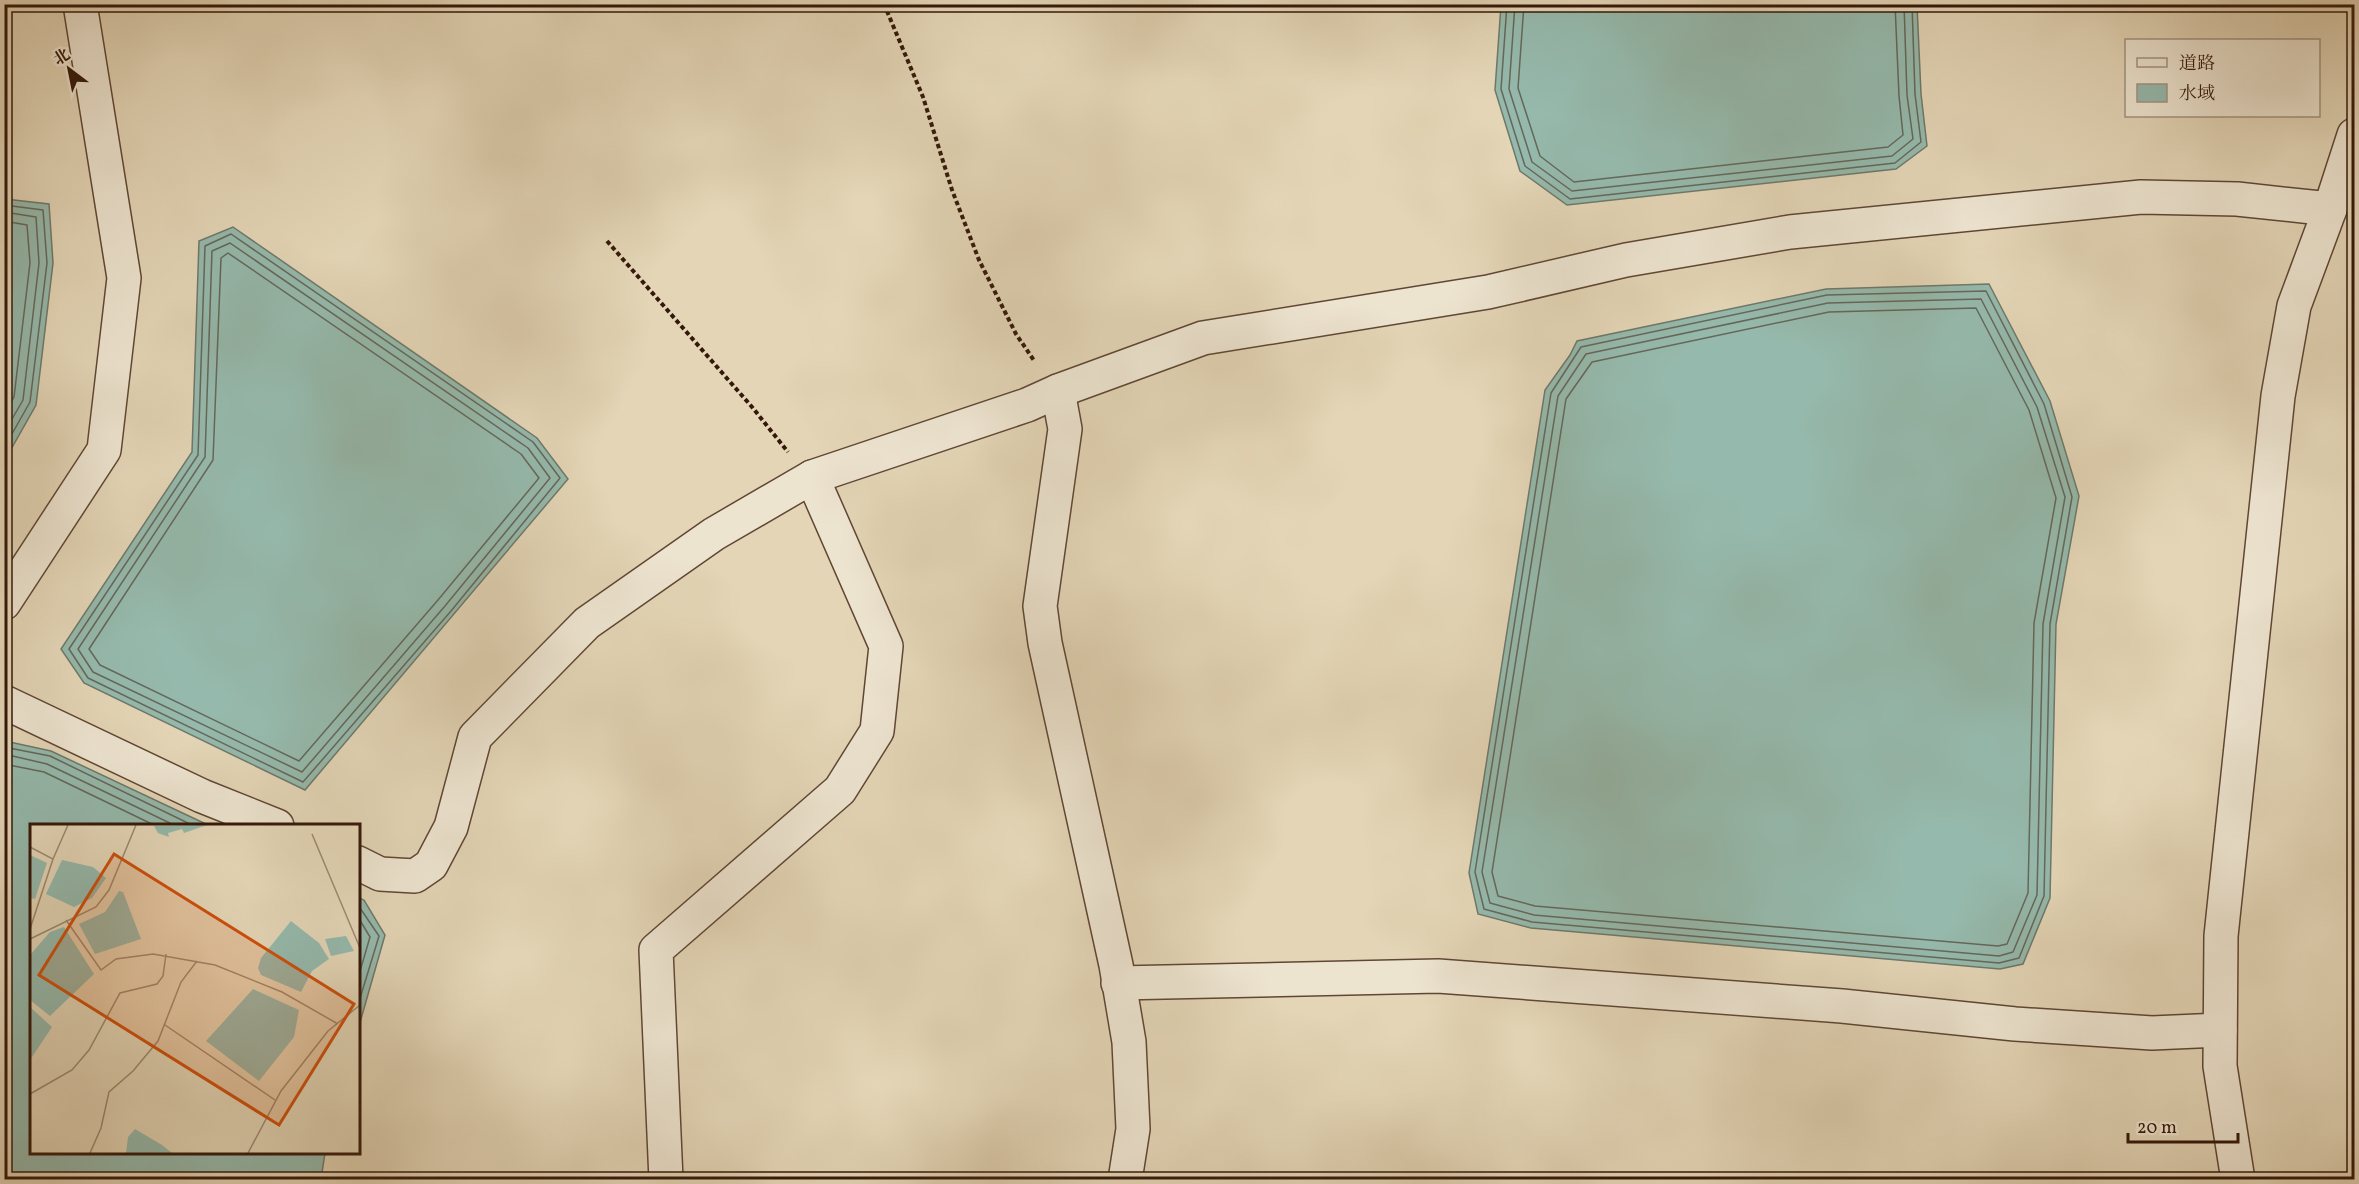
<svg xmlns="http://www.w3.org/2000/svg" width="2359" height="1184" font-family="Vollkorn,'Noto Serif SC',serif">
<style>
.water{fill:#95b9ac;stroke:#6e796b;stroke-width:1.5}
.lines{fill:none;stroke-linecap:round;stroke-linejoin:round}
.shore{stroke:#64685b;stroke-width:1.5}
.street-casing{stroke:#604735;stroke-width:36}
.path{stroke:#34180a;stroke-width:4;stroke-dasharray:4.5 3;stroke-linecap:butt}
.street{stroke:#ede4d0;stroke-width:33}
.inset-road{fill:none;stroke:#9d8971;stroke-width:1.5}
.view{fill:#cd4f0c;fill-opacity:0.15;stroke:#cd4f0c;stroke-width:3}
.inset-edge{fill:none;stroke:#34180a;stroke-width:3}
</style>
<rect width="100%" height="100%" fill="#e3d5b6"/>
<filter id="stains"><feTurbulence type="fractalNoise" baseFrequency=".00333" numOctaves="4"/><feColorMatrix values="0 0 0 0 .2 0 0 0 0 .09 0 0 0 0 .02 0 0 0 .5 -.17"/></filter>
<radialGradient id="worn" r=".72"><stop offset=".6" stop-color="#630" stop-opacity="0"/><stop offset="1" stop-color="#630" stop-opacity=".3"/></radialGradient>
<g class="water">
<polygon points="1501,5 1917,5 1921,94 1927,146 1896,169 1567,205 1520,171 1495,90"/>
<polygon points="5,199 49,204 53,263 36,405 5,460"/>
<polygon points="233,227 537,438 568,479 305,790 84,683 61,649 192,452 199,241"/>
<polygon points="1989,284 2050,401 2079,496 2056,624 2050,898 2023,964 2000,969 1531,928 1478,914 1469,873 1545,390 1570,355 1577,341 1826,289"/>
<polygon points="5,741 51,751 208,825 32,826 32,1152 325,1153 321,1179 5,1179"/>
<polygon points="359,898 364,900 385,935 359,1026"/>
</g>
<g class="lines">
<g class="shore">
<polyline points="1507,4 1501,89 1525,166 1570,199 1895,163 1921,142 1915,94 1912,4"/>
<polyline points="1515,4 1509,89 1532,162 1572,191 1892,156 1913,139 1907,95 1904,4"/>
<polyline points="1524,4 1518,88 1540,156 1574,182 1888,147 1903,135 1899,96 1895,4"/>
<polyline points="4,205 43,210 47,263 30,402 4,448"/>
<polyline points="4,212 36,217 39,263 23,400 4,433"/>
<polyline points="4,221 27,225 30,263 14,397 4,415"/>
<polygon points="231,234 533,442 560,478 451,611 303,782 88,678 69,649 198,455 205,246"/>
<polygon points="230,243 528,448 550,478 445,606 302,772 93,672 78,649 205,457 212,251"/>
<polygon points="228,253 521,454 539,478 438,600 299,761 100,665 89,649 213,460 221,258"/>
<polygon points="1986,291 2044,404 2072,497 2050,624 2044,896 2019,958 1999,963 1532,922 1484,909 1475,872 1551,393 1581,347 1827,295"/>
<polygon points="1981,299 2037,407 2065,497 2043,624 2037,895 2013,952 1999,956 1534,915 1490,903 1482,872 1558,396 1586,354 1828,303"/>
<polygon points="1976,308 2029,410 2056,498 2034,623 2028,893 2007,944 1998,946 1535,906 1498,896 1492,872 1566,399 1592,362 1829,312"/>
<polyline points="4,747 50,756 194,826"/>
<polyline points="4,754 47,764 176,826"/>
<polyline points="4,764 44,772 156,826"/>
<polyline points="358,905 379,936 358,1005"/>
<polyline points="358,917 370,937 358,978"/>
</g>
<defs>
<g id="street">
<polyline points="1058,391 1065,429 1040,606 1045,643 1116,965 1129,1042 1133,1129 1125,1180"/>
<polyline points="4,603 104,450 124,278 80,4"/>
<polyline points="4,702 202,796 277,826"/>
<polyline points="358,863 380,874 415,876 431,865 451,827 475,737 587,623 714,534 812,477 1027,405 1058,391 1203,338 1488,292 1626,260 1790,232 2141,197 2237,199 2330,209"/>
<polyline points="1118,983 1438,976 1842,1006 2015,1024 2152,1033 2220,1030"/>
<polyline points="666,1180 656,950 840,790 877,731 886,646 812,477"/>
<polyline points="2238,1180 2220,1066 2221,936 2278,396 2294,306 2330,209 2354,135"/>
</g>
</defs>
<use href="#street" class="street-casing"/>
<g class="path">
<polyline points="884,4 923,97 952,190 979,260 1016,334 1035,362"/>
<polyline points="607,241 752,407 788,452"/>
</g>
<use href="#street" class="street"/>
</g>
<g transform="translate(30 824)">
<rect width="330" height="330" fill="#e3d5b6"/>
<path d="M177 1 154 9 152 5 138 9 139 13 128 9 124 2ZM0 31 17 39 5 75 0 74ZM32 36 63 43 76 54 62 74 44 83 16 70ZM89 67 93 68 111 115 65 130 49 100 75 88ZM261 97 289 119 299 135 282 147 271 168 231 151 228 144 231 134ZM34 103 64 150 20 192 0 176V131L20 108ZM316 112 324 127 301 132 295 115ZM223 165 269 186 264 213 229 257 176 217ZM0 183 22 203 0 236ZM105 305 132 321 142 329H96L98 313Z" fill="#95b9ac"/>
<path class="inset-road" d="M282 10 330 124M0 23 23 35 0 105M23 35 38 1M36 96 71 146 86 135 123 130 185 141 252 168 308 200M0 115 66 83 79 66 106 1M135 201 245 276M0 270 42 246 59 226 90 169 127 160 133 152 136 130M60 329 71 304 79 268 103 247 128 217 151 158 167 137M218 329 251 267 298 207 330 181"/>
<path class="view" d="M84 30 324 180 249 301 9 151Z"/>
<rect width="330" height="330" class="inset-edge"/>
</g>
<rect width="2359" height="1184" fill="none" stroke="#e3d5b6" stroke-width="24"/>
<rect x="6" y="6" width="2347" height="1172" fill="none" stroke="#34180a" stroke-width="3"/>
<rect x="12" y="12" width="2335" height="1160" fill="none" stroke="#34180a" stroke-width="1.5"/>
<rect x="2125" y="39" width="195" height="78" fill="#ede4d0" stroke="#a39281" stroke-width="1.5"/>
<rect x="2137" y="58" width="30" height="9" fill="#ede4d0" stroke="#a39281" stroke-width="1.5"/>
<text x="2179" y="69" font-size="18" fill="#34180a">道路</text>
<rect x="2137" y="84" width="30" height="18" fill="#95b9ac" stroke="#a39281" stroke-width="1.5"/>
<text x="2179" y="99" font-size="18" fill="#34180a">水域</text>
<g transform="translate(69 69) rotate(328)" stroke="#ede4d0" stroke-width="4.5" paint-order="stroke">
<path d="M0-4.5L10 22L0 15L-10 22Z" fill="#34180a"/>
<text y="-9" font-size="16" font-weight="bold" text-anchor="middle" fill="#34180a">北</text>
</g>
<path d="M2128 1133v9h110v-9" fill="none" stroke="#34180a" stroke-width="3"/>
<text x="2137" y="1133" font-size="18" fill="#34180a" stroke="#ede4d0" stroke-width="4.5" paint-order="stroke">20 m</text>
<rect width="100%" height="100%" filter="url(#stains)"/>
<rect width="100%" height="100%" fill="url(#worn)"/>
</svg>
